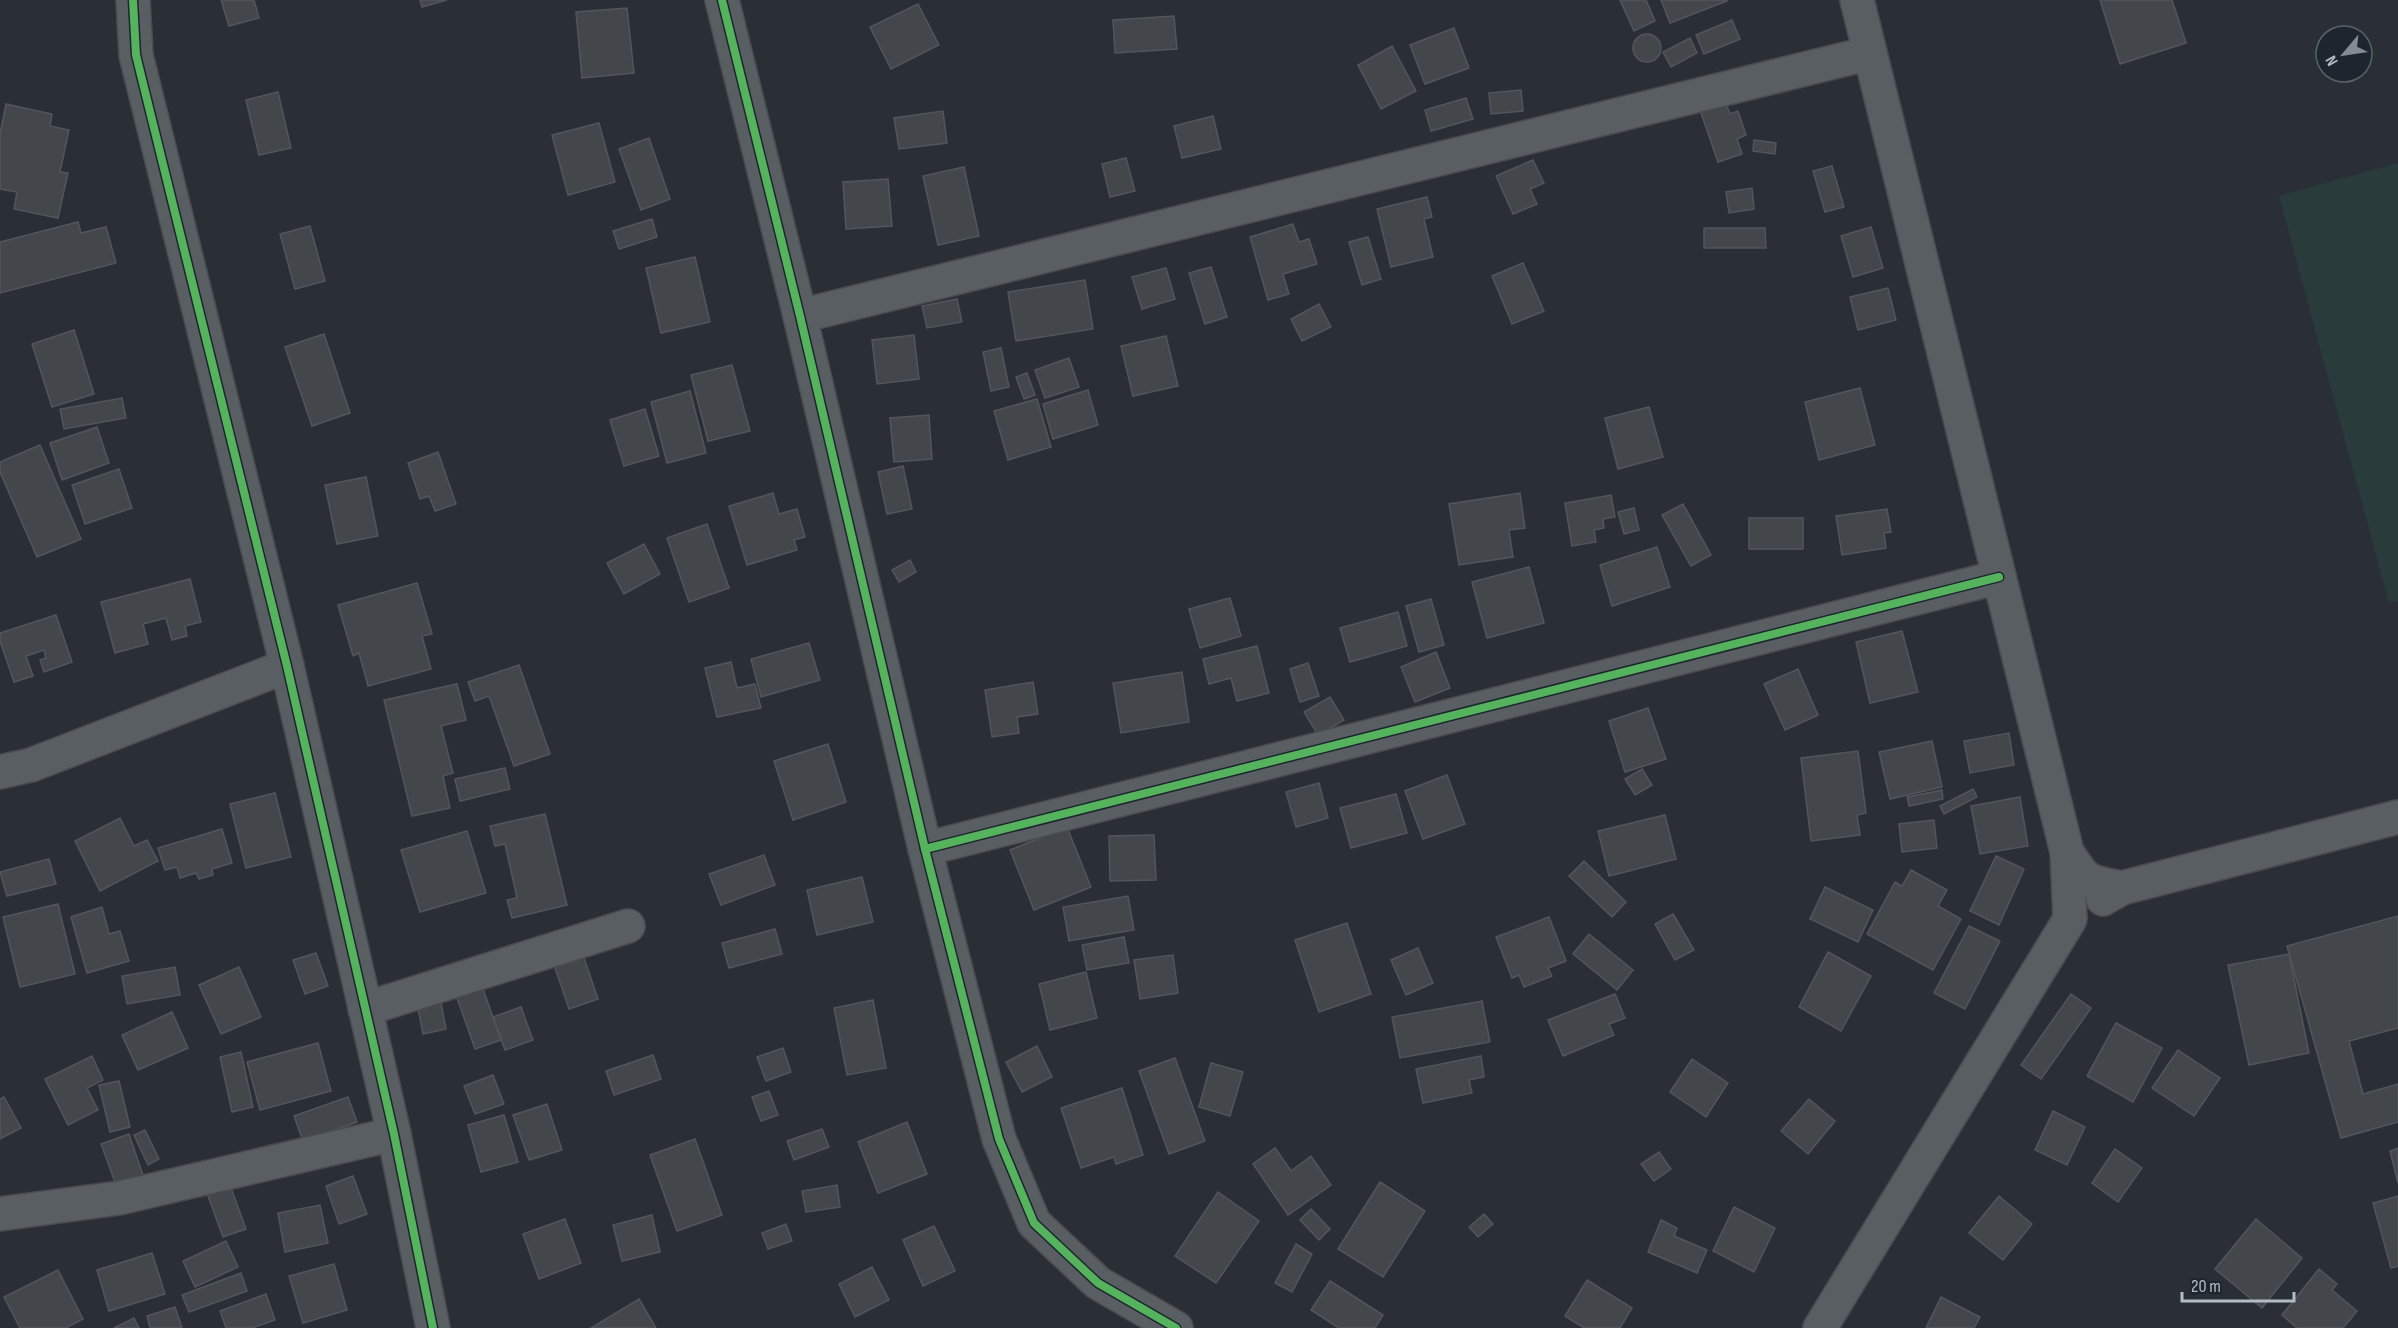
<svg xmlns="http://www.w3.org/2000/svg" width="2398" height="1328" font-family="'Sofia Sans Condensed',sans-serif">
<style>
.green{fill:#2a3b3b}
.building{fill:#43474c;stroke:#51565c;stroke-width:1.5}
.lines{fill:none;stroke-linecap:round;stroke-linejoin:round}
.minor-casing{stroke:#484b4f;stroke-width:36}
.minor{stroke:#595e62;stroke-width:33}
.cycleway-casing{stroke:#1d262e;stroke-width:11}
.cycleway{stroke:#56b35d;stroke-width:8}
</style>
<rect width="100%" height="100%" fill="#2a2f35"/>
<polygon class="green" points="2398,163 2398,601 2389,603 2279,196"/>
<g class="building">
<polygon points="221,0 254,0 259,18 229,26"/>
<polygon points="420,0 447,0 422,7"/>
<polygon points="1620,0 1646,0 1655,21 1634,31"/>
<polygon points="1661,0 1726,0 1727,1 1670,23"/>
<polygon points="2100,0 2172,0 2186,43 2120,64"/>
<polygon points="918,4 939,45 891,69 870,27"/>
<polygon points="627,8 634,73 582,78 576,12"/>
<polygon points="1174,16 1177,49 1115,53 1113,20"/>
<polygon points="1732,20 1740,39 1704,54 1696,35"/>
<polygon points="1454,28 1469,68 1425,84 1410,45"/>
<circle cx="1647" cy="48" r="14"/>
<polygon points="1690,38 1697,53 1671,67 1663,52"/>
<polygon points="1392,46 1416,91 1381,109 1358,65"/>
<polygon points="1521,90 1523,111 1491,114 1489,93"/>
<polygon points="278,92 291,148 259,155 246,100"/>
<polygon points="1466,98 1473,119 1431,131 1425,110"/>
<polygon points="1725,101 1730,114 1738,111 1746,135 1737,139 1742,154 1718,162 1700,110"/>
<polygon points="6,104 52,114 50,126 69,130 60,172 68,173 58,218 14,209 17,192 0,189 0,134"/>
<polygon points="943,111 947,143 899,149 894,118"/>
<polygon points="1213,116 1221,149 1182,158 1174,126"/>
<polygon points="599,123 615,182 568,195 552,135"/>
<polygon points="649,138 670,199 641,210 619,149"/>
<polygon points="1754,140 1776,143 1775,154 1753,151"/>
<polygon points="1126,158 1135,191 1110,197 1102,164"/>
<polygon points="1533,160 1544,183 1530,189 1537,204 1513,214 1496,176"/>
<polygon points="1832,166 1844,207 1825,212 1813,171"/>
<polygon points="964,167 979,236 938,245 923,176"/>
<polygon points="888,179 892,226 846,229 843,182"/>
<polygon points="1752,188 1754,209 1729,213 1726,192"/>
<polygon points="1427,197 1432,217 1424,219 1433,257 1391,267 1377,209"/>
<polygon points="652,219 657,237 619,249 613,231"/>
<polygon points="78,222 81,233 106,227 116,263 0,293 0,242"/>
<polygon points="1293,224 1299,242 1309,239 1317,264 1283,274 1289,294 1268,300 1250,237"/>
<polygon points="310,226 325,281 295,289 280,234"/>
<polygon points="1871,227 1883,268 1853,277 1841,236"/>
<polygon points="1704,228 1765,228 1766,248 1704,248"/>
<polygon points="1368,237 1381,279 1362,285 1349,242"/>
<polygon points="695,257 710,322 661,333 646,268"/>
<polygon points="1523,263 1544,311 1512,324 1492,276"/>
<polygon points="1211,267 1227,317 1205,324 1189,273"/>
<polygon points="1166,268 1175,299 1142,309 1132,277"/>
<polygon points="1085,280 1093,329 1016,341 1008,292"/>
<polygon points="1888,288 1896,320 1858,330 1850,297"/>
<polygon points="957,299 962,322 927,328 922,306"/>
<polygon points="1319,304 1331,327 1302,341 1291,319"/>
<polygon points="74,330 94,394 52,407 32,344"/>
<polygon points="324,334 350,413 312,426 285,347"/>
<polygon points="914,335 919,379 877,384 872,340"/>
<polygon points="1166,336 1178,386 1133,396 1121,346"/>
<polygon points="1001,348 1009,387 991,391 983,352"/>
<polygon points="1069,358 1079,387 1045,398 1035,370"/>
<polygon points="732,365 750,431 708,441 691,375"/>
<polygon points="1027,373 1035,395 1024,399 1016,377"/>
<polygon points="1860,388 1875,445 1819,460 1805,402"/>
<polygon points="1088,390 1098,425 1053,439 1043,404"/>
<polygon points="690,391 706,453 667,463 651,402"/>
<polygon points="122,398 126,418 64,429 60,409"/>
<polygon points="1037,399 1051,447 1008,460 994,411"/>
<polygon points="1649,407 1663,457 1618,469 1605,418"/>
<polygon points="645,409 659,456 624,466 610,420"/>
<polygon points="929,415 932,459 894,462 890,418"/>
<polygon points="97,427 109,463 62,480 50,443"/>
<polygon points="40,445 81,539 37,557 0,472 0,462"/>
<polygon points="438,452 456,504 435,511 429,496 420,499 408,463"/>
<polygon points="903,466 912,509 887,514 878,472"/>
<polygon points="119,469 132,508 85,524 72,485"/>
<polygon points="366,477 378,536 337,544 325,485"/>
<polygon points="773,493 779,514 797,509 805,537 794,540 797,550 747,565 729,506"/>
<polygon points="1520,493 1525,528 1509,530 1513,557 1459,565 1449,504"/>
<polygon points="1611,495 1615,517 1603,519 1604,528 1594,530 1596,542 1572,546 1565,503"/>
<polygon points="1683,504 1711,555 1691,566 1662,515"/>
<polygon points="1634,508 1639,530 1624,534 1618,512"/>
<polygon points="1887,509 1891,532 1884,533 1886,548 1842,555 1836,516"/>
<rect x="1749" y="518" width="54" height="31"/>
<polygon points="707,524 729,588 689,602 667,538"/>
<polygon points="644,544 660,574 624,594 607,563"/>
<polygon points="1657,547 1670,587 1612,606 1600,565"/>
<polygon points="910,560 916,572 899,582 892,570"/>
<polygon points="1529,567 1544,623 1487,638 1472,582"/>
<polygon points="190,579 201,622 185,626 187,636 172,640 166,618 143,624 148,644 115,653 101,602"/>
<polygon points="417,583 432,634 422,636 431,669 368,686 359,653 353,656 338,605"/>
<polygon points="1230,598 1241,636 1200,648 1189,609"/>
<polygon points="1431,599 1444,645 1419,652 1406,606"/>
<polygon points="1398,612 1407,646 1350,662 1340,628"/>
<polygon points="56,615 72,662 44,672 40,660 46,658 44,650 26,656 33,676 14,682 0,641 0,633"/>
<polygon points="1902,631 1918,692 1870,703 1856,642"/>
<polygon points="809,643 820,680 761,697 751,659"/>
<polygon points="1257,646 1269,693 1237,701 1231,678 1209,684 1203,659"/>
<polygon points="1436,652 1450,688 1415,702 1401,667"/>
<polygon points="731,662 737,688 755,684 761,708 717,717 705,668"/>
<polygon points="1308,663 1319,696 1300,702 1290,669"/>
<polygon points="519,665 550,754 514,766 489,696 475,701 468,682"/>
<polygon points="1798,669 1818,715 1785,730 1764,684"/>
<polygon points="1182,672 1189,722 1121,733 1113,683"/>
<polygon points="1033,682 1038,714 1017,717 1019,733 992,737 985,690"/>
<polygon points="457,684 466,720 441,726 453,773 443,776 450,808 412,816 384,700"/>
<polygon points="1330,697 1344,720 1318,735 1304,712"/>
<polygon points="1648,708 1666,759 1625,772 1609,721"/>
<polygon points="2009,733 2014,765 1970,773 1964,741"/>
<polygon points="1932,741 1942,787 1890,799 1879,752"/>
<polygon points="828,744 846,802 793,820 774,761"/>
<polygon points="1858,751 1866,813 1857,815 1860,835 1811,841 1801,758"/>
<polygon points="505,768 510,789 460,801 455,779"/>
<polygon points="1642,769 1652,785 1635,795 1625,779"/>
<polygon points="1447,775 1465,824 1423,839 1405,791"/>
<polygon points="1319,783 1328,818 1296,827 1286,792"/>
<polygon points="1973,789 1977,797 1944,814 1940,806"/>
<polygon points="1942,790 1943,799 1909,806 1907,797"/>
<polygon points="275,793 291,857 246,868 230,804"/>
<polygon points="1396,794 1407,833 1351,848 1340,808"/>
<polygon points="2020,797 2028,846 1980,854 1971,806"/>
<polygon points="545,814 567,905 512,918 507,900 517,898 505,844 495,846 490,826"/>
<polygon points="1665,815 1676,859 1609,876 1598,831"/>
<polygon points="120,818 134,846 147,840 158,861 100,891 75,841"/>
<polygon points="1934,820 1937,848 1902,852 1899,824"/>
<polygon points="1067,827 1091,887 1034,910 1010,850"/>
<polygon points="222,829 232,863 212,869 213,875 199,879 196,873 180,878 177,867 165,870 158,848"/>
<polygon points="467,831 486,893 420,912 401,850"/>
<polygon points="1154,835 1156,880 1110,881 1109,836"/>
<polygon points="764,855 775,885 721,905 709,874"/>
<polygon points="1996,856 2024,869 1999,925 1970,911"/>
<polygon points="49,859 56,884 7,896 0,872"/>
<polygon points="1584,861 1626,902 1612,917 1569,876"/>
<polygon points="1911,870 1947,890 1938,906 1961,919 1933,970 1867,934 1895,882 1902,886"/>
<polygon points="862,877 873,922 817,935 807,890"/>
<polygon points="1825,887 1873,910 1858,942 1810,919"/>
<polygon points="1128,896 1134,930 1069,941 1063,907"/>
<polygon points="58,904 75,974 20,987 3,917"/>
<polygon points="102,907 109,934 120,931 129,961 87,973 71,917"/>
<polygon points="1673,914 1694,950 1675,960 1655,924"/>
<polygon points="2398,916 2398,1028 2349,1041 2363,1094 2398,1084 2398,1122 2341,1138 2287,946"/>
<polygon points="1549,917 1566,961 1548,968 1552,976 1524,987 1519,975 1512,978 1496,937"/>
<polygon points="1347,923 1371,994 1319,1012 1295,940"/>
<polygon points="1969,926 2000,941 1965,1009 1934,993"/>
<polygon points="775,929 782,954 729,968 722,943"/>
<polygon points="1589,934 1633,970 1617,990 1573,954"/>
<polygon points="1124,937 1129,963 1087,970 1082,945"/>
<polygon points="1418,948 1433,983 1406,995 1391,960"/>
<polygon points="1828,952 1871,976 1841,1031 1799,1007"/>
<polygon points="316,953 328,986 305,994 293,960"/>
<polygon points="2289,954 2309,1053 2249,1065 2228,965"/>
<polygon points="583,955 598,999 569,1009 554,965"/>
<polygon points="1173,955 1178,993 1140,999 1134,960"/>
<polygon points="175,967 180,995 127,1004 122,976"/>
<polygon points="239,967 261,1017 221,1034 199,985"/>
<polygon points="1086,972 1097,1018 1050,1030 1039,984"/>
<polygon points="482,986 501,1040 475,1049 456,995"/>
<polygon points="1615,994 1625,1018 1609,1024 1614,1035 1563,1056 1548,1020"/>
<polygon points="2071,994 2091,1008 2041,1079 2021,1065"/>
<polygon points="440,998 446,1029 423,1034 417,1003"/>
<polygon points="873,1000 886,1068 847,1075 834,1008"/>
<polygon points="1482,1001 1490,1042 1400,1058 1392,1017"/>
<polygon points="521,1007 533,1040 505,1050 493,1017"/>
<polygon points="172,1012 188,1048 138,1070 122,1035"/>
<polygon points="2116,1023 2162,1048 2133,1102 2087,1076"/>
<polygon points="318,1043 331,1091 260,1110 247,1062"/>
<polygon points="1037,1046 1052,1077 1022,1092 1006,1062"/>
<polygon points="783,1048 791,1072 766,1081 757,1057"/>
<polygon points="2178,1050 2220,1078 2194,1116 2152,1088"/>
<polygon points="241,1052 253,1107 232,1112 220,1057"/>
<polygon points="653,1055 661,1079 614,1095 606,1071"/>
<polygon points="92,1056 103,1080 87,1088 98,1110 68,1125 45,1079"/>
<polygon points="1481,1056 1484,1077 1469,1080 1472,1093 1423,1103 1416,1069"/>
<polygon points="1175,1058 1205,1141 1169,1154 1139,1071"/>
<polygon points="1692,1059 1728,1083 1706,1117 1670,1092"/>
<polygon points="1211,1063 1243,1072 1230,1116 1199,1107"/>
<polygon points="493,1075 504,1104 475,1114 464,1086"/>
<polygon points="119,1081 130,1127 110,1132 99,1085"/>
<polygon points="1122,1088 1143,1155 1116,1164 1114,1157 1081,1168 1061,1108"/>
<polygon points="769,1091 778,1115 761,1121 752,1097"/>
<polygon points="4,1097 21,1128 0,1139 0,1099"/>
<polygon points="348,1097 357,1122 303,1141 294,1116"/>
<polygon points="1809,1099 1835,1121 1808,1154 1781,1131"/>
<polygon points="547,1104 562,1150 529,1160 513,1115"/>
<polygon points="2053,1111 2085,1127 2067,1165 2035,1150"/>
<polygon points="504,1115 518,1162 481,1172 468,1125"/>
<polygon points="907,1122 927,1174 878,1193 858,1142"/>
<polygon points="822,1129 829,1147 794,1160 787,1141"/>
<polygon points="145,1130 159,1159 148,1165 134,1135"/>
<polygon points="129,1134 143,1175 116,1185 101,1144"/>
<polygon points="695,1139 722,1215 677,1231 650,1155"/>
<polygon points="1275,1148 1291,1171 1311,1156 1331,1185 1288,1215 1253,1164"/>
<polygon points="2398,1148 2398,1183 2390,1151"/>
<polygon points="2115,1149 2142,1168 2118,1202 2092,1183"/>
<polygon points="1659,1152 1671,1169 1654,1181 1641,1164"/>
<polygon points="353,1176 367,1214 339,1224 326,1186"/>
<polygon points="227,1177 246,1229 223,1237 204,1185"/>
<polygon points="1380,1182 1425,1211 1383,1277 1338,1249"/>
<polygon points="837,1185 840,1207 806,1212 802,1191"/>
<polygon points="1218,1192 1259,1221 1216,1283 1175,1256"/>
<polygon points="1999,1196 2032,1224 2003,1260 1969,1233"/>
<polygon points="2398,1196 2398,1266 2391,1268 2373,1203"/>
<polygon points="320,1205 328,1243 285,1252 278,1213"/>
<polygon points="1734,1207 1775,1228 1754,1272 1713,1251"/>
<polygon points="1311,1209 1330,1229 1319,1240 1300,1220"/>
<polygon points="1484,1214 1493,1224 1478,1237 1469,1227"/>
<polygon points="652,1215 660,1252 622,1261 613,1225"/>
<polygon points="565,1219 581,1263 539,1279 523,1234"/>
<polygon points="2256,1219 2302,1258 2262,1308 2215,1269"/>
<polygon points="1661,1220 1677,1228 1674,1236 1707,1250 1697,1273 1648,1252"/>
<polygon points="786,1224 792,1241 768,1249 762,1233"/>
<polygon points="934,1226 955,1271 923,1286 903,1240"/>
<polygon points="226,1241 238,1267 195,1287 183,1261"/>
<polygon points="1296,1244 1312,1254 1292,1292 1275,1283"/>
<polygon points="152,1253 165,1294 109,1311 97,1270"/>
<polygon points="334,1264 347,1310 303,1323 289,1276"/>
<polygon points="872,1267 889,1300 855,1317 839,1284"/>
<polygon points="2319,1269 2337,1284 2332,1290 2357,1311 2343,1328 2297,1328 2282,1315"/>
<polygon points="58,1270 83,1319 66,1328 20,1328 4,1297"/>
<polygon points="241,1273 247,1291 189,1312 182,1295"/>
<polygon points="1587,1280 1632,1308 1620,1328 1584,1328 1565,1316"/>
<polygon points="1330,1281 1383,1315 1375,1328 1339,1328 1311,1310"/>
<polygon points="266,1294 275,1320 252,1328 226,1328 220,1311"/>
<polygon points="1941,1297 1980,1317 1974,1328 1926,1328"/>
<polygon points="639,1299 656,1328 591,1328"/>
<polygon points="175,1307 182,1328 150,1328 147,1316"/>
<polygon points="134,1318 139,1328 114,1328"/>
</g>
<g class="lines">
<defs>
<g id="minor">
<polyline points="133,0 136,55 287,666 394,1134 433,1328"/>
<polyline points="722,0 800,316 925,849 999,1139 1034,1223 1098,1283 1176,1328"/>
<path d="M1857 0 2067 852C2086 882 2087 882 2122 888"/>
<polyline points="800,316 1870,53"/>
<polyline points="0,772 31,765 287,666"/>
<polyline points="925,849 1999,577"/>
<polyline points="2103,899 2122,888 2398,817"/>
<polyline points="365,1009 628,926"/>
<polyline points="0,1214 119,1198 394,1134"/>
<polyline points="1820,1328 2070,919 2067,852"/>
</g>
</defs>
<use href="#minor" class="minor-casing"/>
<use href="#minor" class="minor"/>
<defs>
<g id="cycleway">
<polyline points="133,0 136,55 287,666 394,1134 433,1328"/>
<polyline points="722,0 800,316 925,849 999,1139 1034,1223 1098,1283 1176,1328"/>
<polyline points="925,849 1999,577"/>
</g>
</defs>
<use href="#cycleway" class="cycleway-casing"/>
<use href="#cycleway" class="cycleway"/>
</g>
<g transform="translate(2344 54) rotate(241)"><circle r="28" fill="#1d262e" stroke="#59626a" stroke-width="1.5"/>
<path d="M0-4.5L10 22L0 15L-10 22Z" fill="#838b93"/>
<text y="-9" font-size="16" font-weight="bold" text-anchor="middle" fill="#b3bcc5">N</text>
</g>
<path d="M2182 1292v9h112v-9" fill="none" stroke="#b3bcc5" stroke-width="3"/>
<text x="2191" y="1292" font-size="18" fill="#b3bcc5" stroke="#1d262e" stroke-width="4.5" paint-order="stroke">20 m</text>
</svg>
